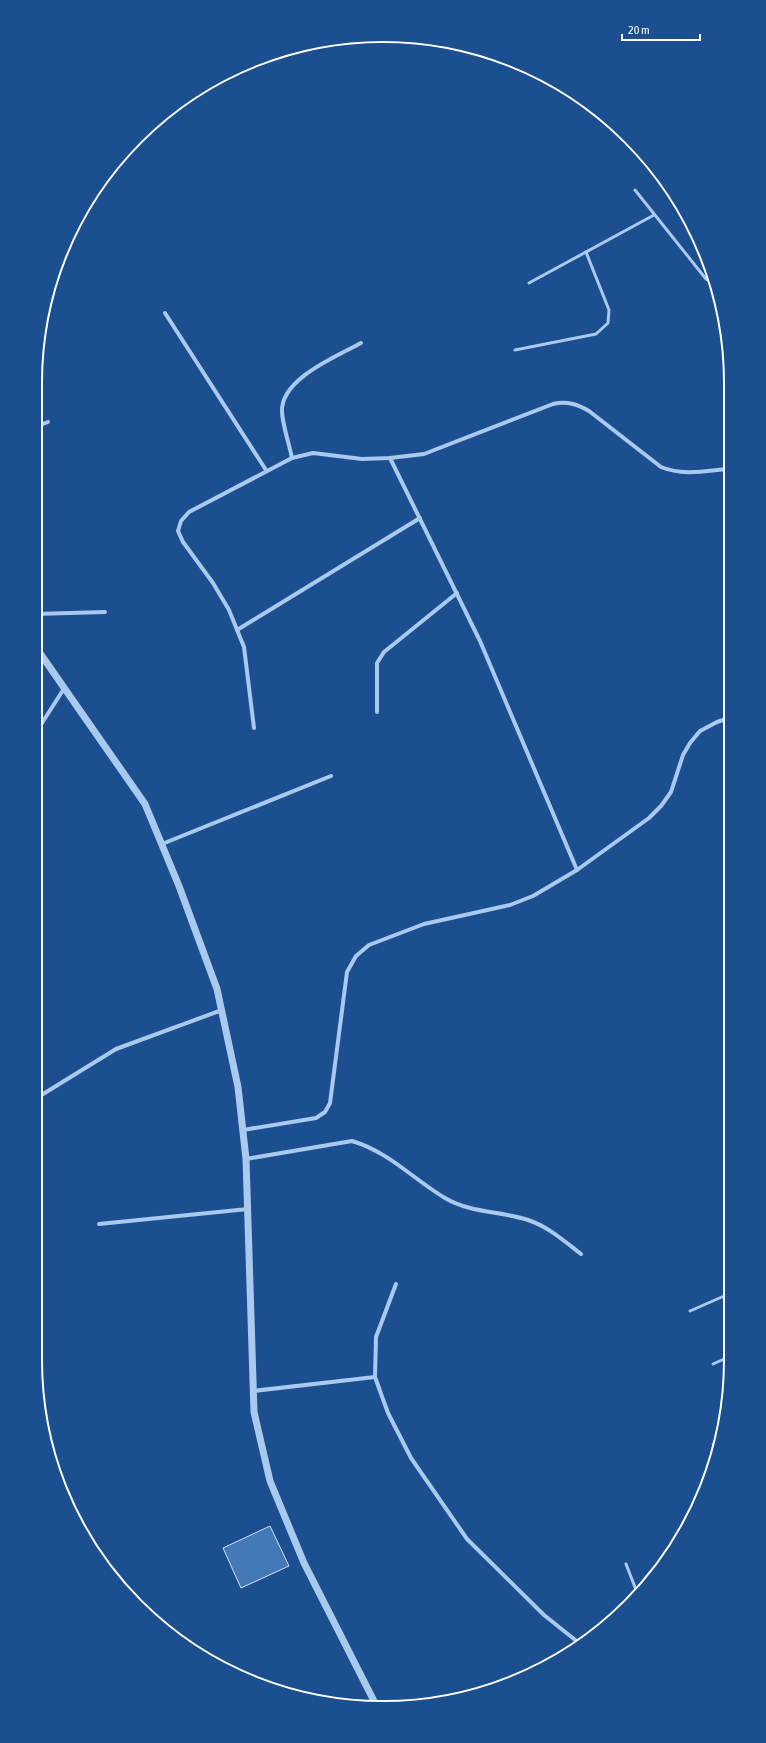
<svg xmlns="http://www.w3.org/2000/svg" width="766" height="1743" font-family="'Asap Condensed',sans-serif">
<style>
.building{fill:#4478b7;stroke:#cfe3fa}
.lines{fill:none;stroke-linecap:round;stroke-linejoin:round}
.service{stroke:#a9c9ee;stroke-width:3}
.minor{stroke:#a9c9ee;stroke-width:4}
.tertiary{stroke:#a9c9ee;stroke-width:7}
.rim{fill:none;stroke:#fff;stroke-width:2}
</style>
<rect width="100%" height="100%" fill="#1b4f8f"/>
<g class="building">
<polygon points="717,1442 716,1451 712,1444"/>
<polygon points="270,1526 289,1566 241,1588 223,1548"/>
</g>
<g class="lines">
<g class="service">
<polyline points="635,190 706,279 711,282"/>
<polyline points="529,283 654,215"/>
<polyline points="515,350 596,334 608,323 609,310 586,252"/>
<polyline points="690,1311 731,1293"/>
<polyline points="713,1364 731,1356"/>
<polyline points="626,1564 638,1595"/>
</g>
<g class="minor">
<polyline points="165,313 266,470"/>
<polyline points="35,427 48,422"/>
<path d="M292 458C289 443 283 427 282 412 280 379 337 356 361 343"/>
<polyline points="390,458 480,641 577,870"/>
<polyline points="35,614 105,612"/>
<polyline points="237,630 420,518"/>
<polyline points="377,712 377,663 384,652 457,593"/>
<path d="M254 728 244 647 229 610 213 583 183 542 178 531 181 521 189 512 292 458 313 453 362 459 390 458 424 454 553 404C567 401 577 404 589 411L661 467C683 476 705 471 728 469"/>
<polyline points="35,734 65,687"/>
<polyline points="162,844 331,776"/>
<polyline points="35,1099 116,1049 222,1010"/>
<polyline points="243,1130 316,1118 325,1112 330,1103 347,972 356,956 369,945 424,924 510,905 533,896 577,870 649,818 661,806 671,792 683,755 690,743 700,731 717,722 729,718"/>
<path d="M246 1159 352 1141C389 1152 413 1179 445 1198 470 1213 501 1211 528 1220 549 1227 564 1241 581 1254"/>
<polyline points="99,1224 248,1209"/>
<polyline points="396,1284 376,1337 375,1377 388,1413 411,1458 467,1539 544,1615 579,1643"/>
<polyline points="253,1391 375,1377"/>
</g>
<polyline class="tertiary" points="35,646 145,804 179,886 217,989 238,1087 246,1159 254,1412 270,1481 304,1563 375,1703"/>
</g>
<path d="M0 0H766V1743H0ZM383 42H383A341 341 0 0 1 724 383V1360A341 341 0 0 1 383 1701H383A341 341 0 0 1 42 1360V383A341 341 0 0 1 383 42Z" fill="#1b4f8f" fill-rule="evenodd"/>
<path class="rim" d="M383 42H383A341 341 0 0 1 724 383V1360A341 341 0 0 1 383 1701H383A341 341 0 0 1 42 1360V383A341 341 0 0 1 383 42Z"/>
<path d="M622 34v6h78v-6" fill="none" stroke="#ffffff" stroke-width="2"/>
<text x="628" y="34" font-size="12" fill="#ffffff" stroke="#1b4f8f" stroke-width="3" paint-order="stroke">20 m</text>
</svg>
